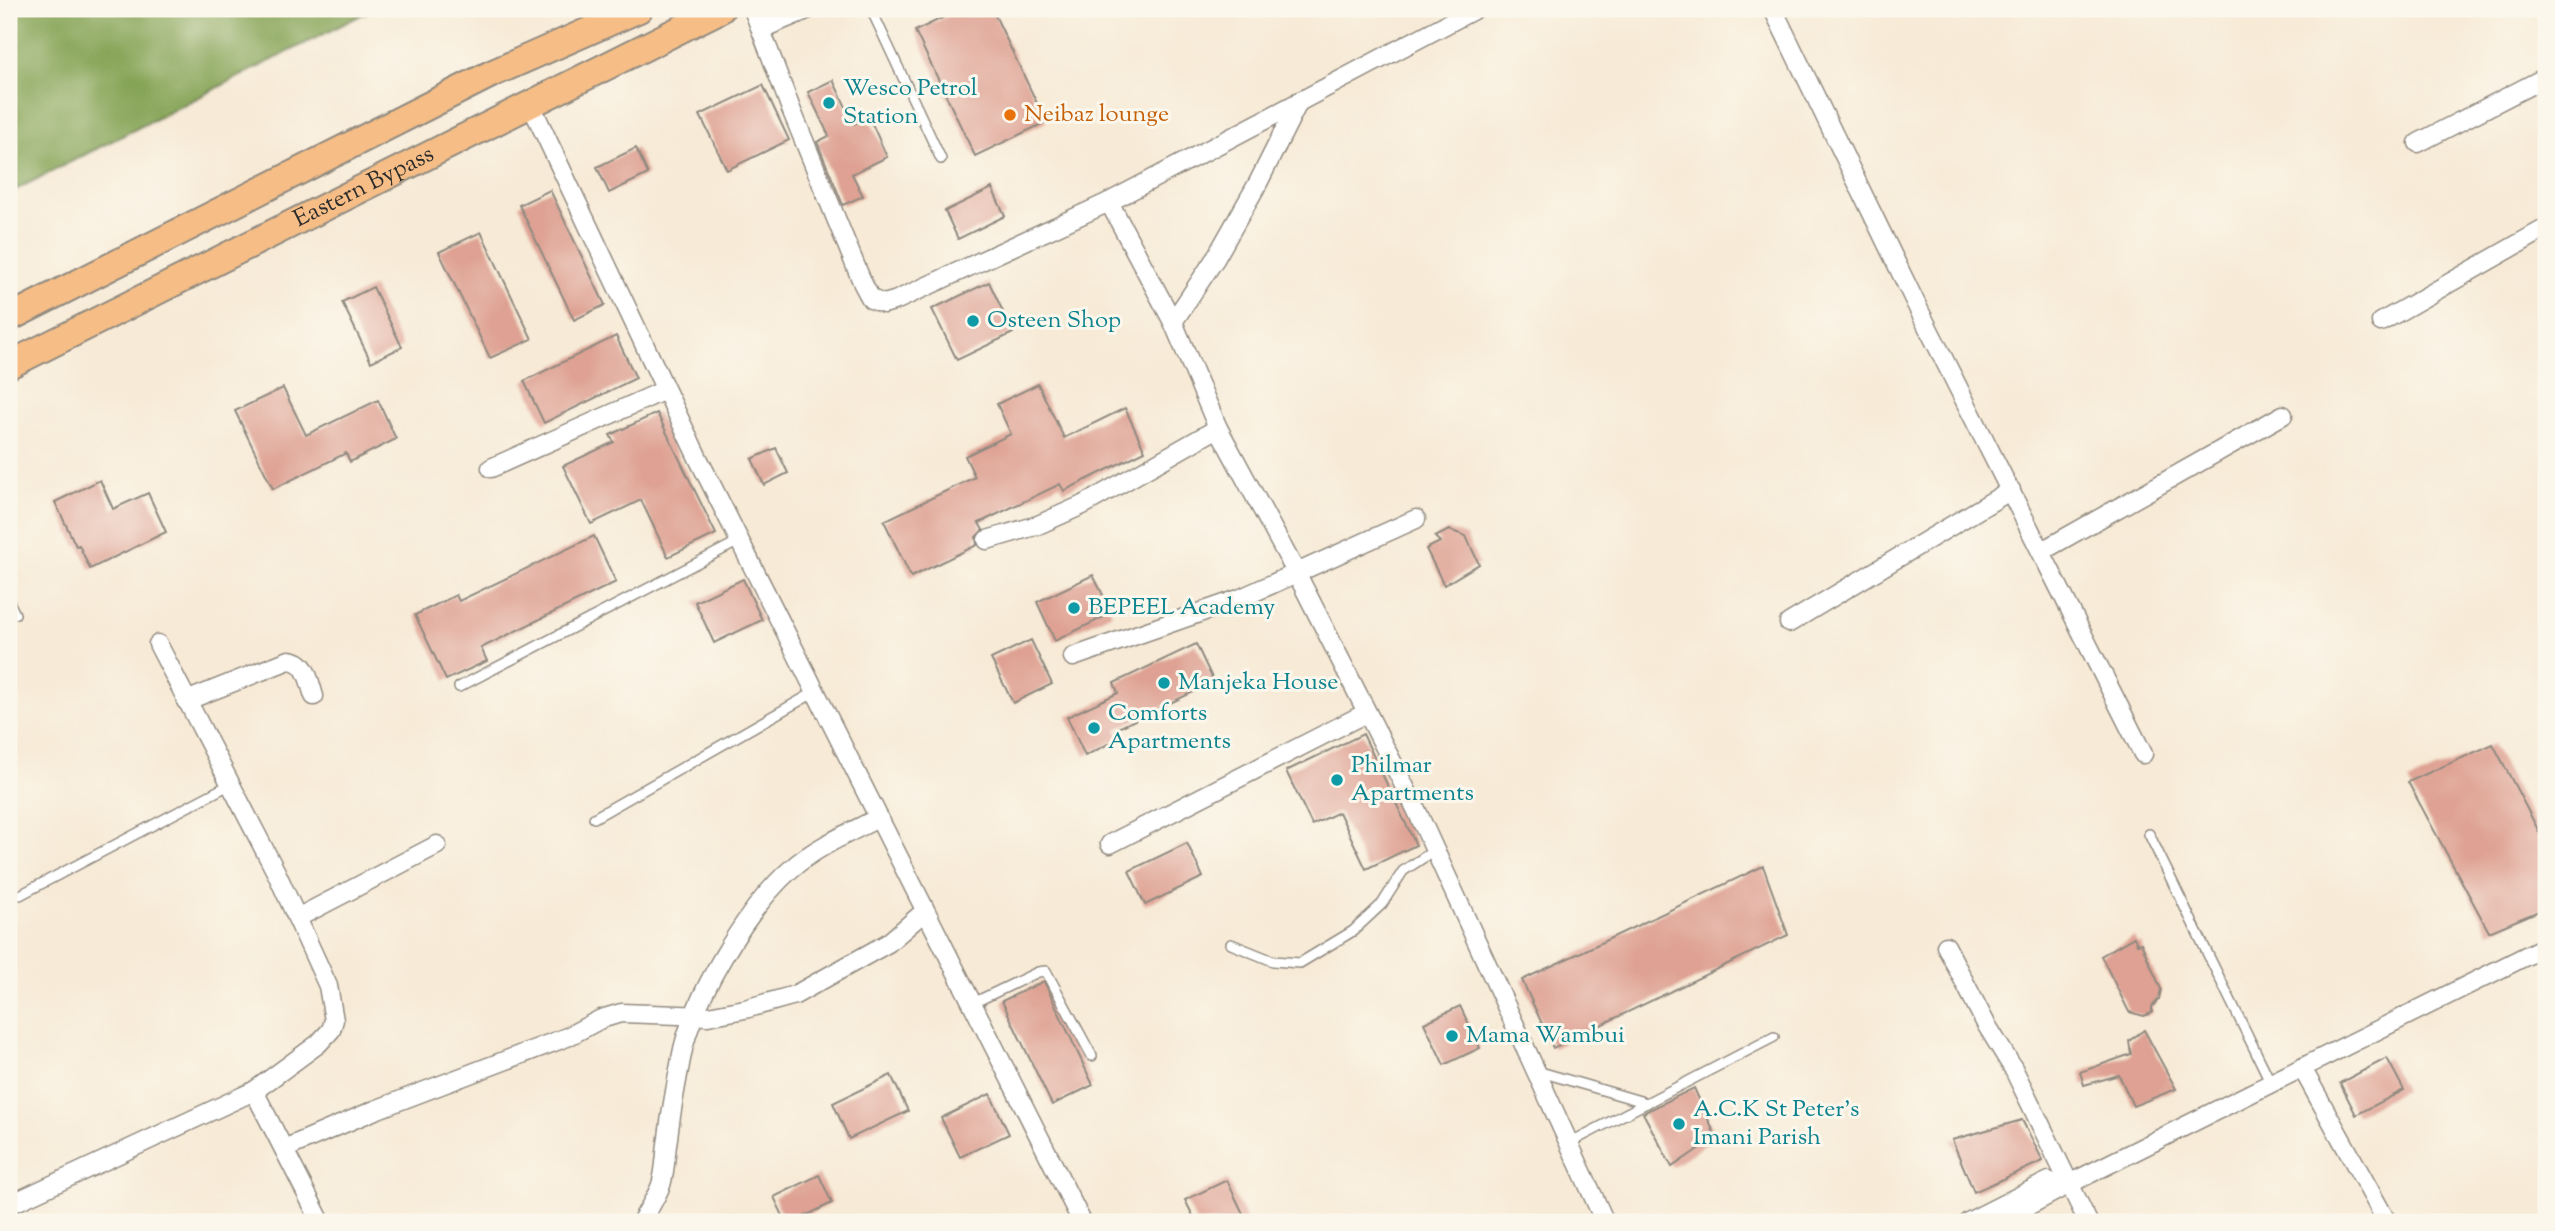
<svg xmlns="http://www.w3.org/2000/svg" width="2555" height="1231" font-family="'Sorts Mill Goudy',serif">
<style>
.forest{fill:#86a456;stroke:#586840;stroke-width:2}
.building{fill:#dea193}
.lines{fill:none;stroke-linecap:round;stroke-linejoin:round}
.lane-casing{stroke:#918a80;stroke-width:12}
.street-casing{stroke:#918a80;stroke-width:21}
.primary-casing{stroke:#918a80;stroke-width:30}
.lane{stroke:#fff;stroke-width:9}
.street{stroke:#fff;stroke-width:18}
.primary{stroke:#f6be86;stroke-width:26}
.culture-dot{fill:#0f9aa8;stroke:#fbf7ec;stroke-width:2.5}
.food-dot{fill:#e8710a;stroke:#fbf7ec;stroke-width:2.5}
.labels{text-anchor:middle;dominant-baseline:central;stroke-width:6;stroke-linejoin:round;paint-order:stroke}
.culture-label{font-size:24px;fill:#0d838f;stroke:#fbf7ec;text-anchor:start}
.food-label{font-size:24px;fill:#c56008;stroke:#fbf7ec;text-anchor:start}
.street-label{font-size:24px;fill:#2b2b2b;stroke:#fbf7ec}
</style>
<rect width="100%" height="100%" fill="#fbf7ec"/>
<filter id="ink" filterUnits="userSpaceOnUse"><feTurbulence type="fractalNoise" baseFrequency=".0143" numOctaves="2"/><feDisplacementMap in="SourceGraphic" scale="14" xChannelSelector="R" yChannelSelector="G"/><feConvolveMatrix kernelMatrix="1 2 1 2 8 2 1 2 1" color-interpolation-filters="sRGB"/></filter>
<filter id="wash" filterUnits="userSpaceOnUse"><feTurbulence type="fractalNoise" baseFrequency=".00686" numOctaves="4" result="noise"/><feDisplacementMap in="SourceGraphic" scale="28" xChannelSelector="R" yChannelSelector="G"/><feGaussianBlur stdDeviation="1.57" result="paint"/><feColorMatrix in="noise" values="0 0 0 0 0 0 0 0 0 0 0 0 0 0 0 0 0 1.4 0 .05"/><feComposite in="paint" operator="in"/></filter>
<g filter="url(#wash)">
<rect width="100%" height="100%" fill="#f7ead6"/>
<polygon class="forest" points="9,9 373,9 9,193"/>
<g id="blocks">
<g class="building">
<polygon points="961,9 992,9 1046,122 975,156 915,31"/>
<polygon points="833,80 854,124 869,117 887,157 852,174 863,196 843,205 817,142 829,136 808,92"/>
<polygon points="763,85 789,140 727,170 700,115"/>
<polygon points="636,148 648,174 609,193 597,167"/>
<polygon points="992,188 1005,216 958,239 945,211"/>
<polygon points="550,190 605,305 574,320 519,205"/>
<polygon points="481,232 532,339 490,358 439,252"/>
<polygon points="989,282 1013,333 957,360 932,309"/>
<polygon points="373,287 402,347 371,362 342,302"/>
<polygon points="616,336 636,378 544,423 524,381"/>
<polygon points="1038,384 1064,438 1125,408 1145,451 1064,491 1060,484 979,523 983,530 976,537 977,545 911,577 884,521 975,477 965,456 1011,434 997,404"/>
<polygon points="283,388 306,435 378,400 396,439 350,462 346,453 273,489 235,411"/>
<polygon points="657,413 716,534 668,557 641,500 591,524 563,466 614,442 610,435"/>
<polygon points="776,448 788,473 764,485 752,459"/>
<polygon points="100,480 113,509 148,493 166,532 90,569 79,545 76,546 55,502"/>
<polygon points="1449,530 1466,536 1479,564 1444,585 1426,549 1440,542 1435,537"/>
<polygon points="594,536 616,582 481,648 487,661 446,680 415,615 456,595 459,601"/>
<polygon points="1093,575 1112,613 1055,641 1037,602"/>
<polygon points="743,579 762,620 714,643 695,602"/>
<polygon points="1031,640 1052,684 1013,703 991,659"/>
<polygon points="1196,644 1214,682 1116,729 1120,738 1085,756 1067,717 1118,693 1114,683"/>
<polygon points="1363,734 1416,845 1366,869 1339,812 1312,825 1286,771"/>
<polygon points="2493,744 2546,845 2546,908 2489,932 2408,782"/>
<polygon points="1187,843 1203,877 1145,905 1129,871"/>
<polygon points="1763,866 1788,935 1553,1048 1522,980"/>
<polygon points="2134,937 2137,944 2141,943 2161,989 2159,999 2152,1007 2152,1013 2144,1016 2129,1012 2101,956"/>
<polygon points="1044,981 1093,1085 1052,1105 1002,1001"/>
<polygon points="1460,1006 1480,1048 1444,1065 1424,1023"/>
<polygon points="2144,1030 2176,1089 2133,1106 2119,1075 2084,1085 2080,1072 2131,1054 2129,1041"/>
<polygon points="2387,1058 2404,1090 2356,1115 2340,1083"/>
<polygon points="891,1075 908,1111 849,1139 833,1103"/>
<polygon points="1694,1088 1716,1137 1672,1167 1643,1113"/>
<polygon points="990,1094 1009,1134 960,1157 941,1118"/>
<polygon points="2022,1120 2043,1161 1974,1192 1952,1140"/>
<polygon points="819,1175 832,1203 793,1222 786,1222 774,1197"/>
<polygon points="1227,1180 1247,1222 1196,1222 1185,1200"/>
</g>
</g>
</g>
<g filter="url(#ink)">
<use href="#blocks" fill-opacity="0" stroke="#918a80" stroke-width="2"/>
<g class="lines">
<defs>
<g id="lane">
<polyline points="871,9 941,159"/>
<polyline points="9,602 15,614"/>
<polyline points="459,687 739,541"/>
<polyline points="594,818 815,692"/>
<polyline points="2149,834 2271,1083"/>
<polyline points="20,895 229,785"/>
<polyline points="1231,944 1273,961 1300,963 1353,931 1382,904 1403,871 1435,850"/>
<polyline points="971,1004 1038,972 1046,971 1092,1056"/>
<polyline points="1537,1071 1647,1103"/>
<polyline points="1569,1143 1774,1037"/>
</g>
<g id="street">
<polyline points="753,9 791,109 863,284 871,299 884,304 897,300 1109,202 1475,9"/>
<polyline points="1773,9 1919,310 2143,754"/>
<polyline points="761,29 809,9"/>
<polyline points="530,103 698,458 1082,1222"/>
<polyline points="2418,143 2546,77"/>
<polyline points="1109,202 1173,322 1218,428 1296,572 1416,809 1605,1222"/>
<polyline points="1173,322 1215,259 1258,183 1299,101"/>
<polyline points="2381,322 2546,228"/>
<polyline points="491,468 665,390"/>
<polyline points="987,540 1038,525 1085,504 1218,428"/>
<polyline points="2042,551 2283,415"/>
<polyline points="1789,623 2011,490"/>
<polyline points="1073,657 1239,599 1416,519"/>
<path d="M186 701 289 660C307 661 309 681 314 696"/>
<polyline points="1110,844 1366,713"/>
<polyline points="297,918 437,845"/>
<polyline points="1946,946 1986,1024 2013,1068 2088,1222"/>
<polyline points="2302,1068 2387,1222"/>
<polyline points="254,1091 321,1222"/>
<polyline points="284,1149 375,1110 567,1037 601,1019 621,1013 708,1016 745,1009 795,995 888,943 925,911"/>
<polyline points="9,1205 254,1091 318,1044 331,1030 334,1020 328,986 277,874 158,644"/>
<path d="M641 1222C648 1210 656 1198 661 1185 666 1169 665 1154 668 1138 671 1111 676 1085 681 1059 691 1001 747 908 791 869 816 847 849 833 878 818"/>
<polyline points="1968,1222 2049,1181"/>
<polyline points="1998,1222 2069,1184 2546,946"/>
</g>
<g id="primary">
<polyline points="9,318 491,74 639,9"/>
<path id="s1" d="M9 365 721 9"/>
</g>
</defs>
<use href="#lane" class="lane-casing"/>
<use href="#street" class="street-casing"/>
<use href="#primary" class="primary-casing"/>
<use href="#lane" class="lane"/>
<use href="#street" class="street"/>
<use href="#primary" class="primary"/>
</g>
</g>
<g class="culture-dot">
<circle cx="829" cy="103" r="7"/>
<circle cx="973" cy="321" r="7"/>
<circle cx="1074" cy="608" r="7"/>
<circle cx="1164" cy="683" r="7"/>
<circle cx="1094" cy="728" r="7"/>
<circle cx="1337" cy="780" r="7"/>
<circle cx="1452" cy="1036" r="7"/>
<circle cx="1679" cy="1124" r="7"/>
</g>
<circle class="food-dot" cx="1010" cy="115" r="7"/>
<g class="labels">
<g class="culture-label">
<text x="843" y="89">Wesco Petrol<tspan x="843" dy="28">Station</tspan></text>
<text x="987" y="321">Osteen Shop</text>
<text x="1088" y="608">BEPEEL Academy</text>
<text x="1178" y="683">Manjeka House</text>
<text x="1108" y="714">Comforts<tspan x="1108" dy="28">Apartments</tspan></text>
<text x="1351" y="766">Philmar<tspan x="1351" dy="28">Apartments</tspan></text>
<text x="1466" y="1036">Mama Wambui</text>
<text x="1693" y="1110">A.C.K St Peter's<tspan x="1693" dy="28">Imani Parish</tspan></text>
</g>
<g class="food-label">
<text x="1024" y="115">Neibaz lounge</text>
</g>
<g class="street-label">
<text stroke="none"><textPath href="#s1" startOffset="397">Eastern Bypass</textPath></text>
</g>
</g>
<rect width="2555" height="1231" fill="none" stroke="#fbf7ec" stroke-width="35"/>
</svg>
